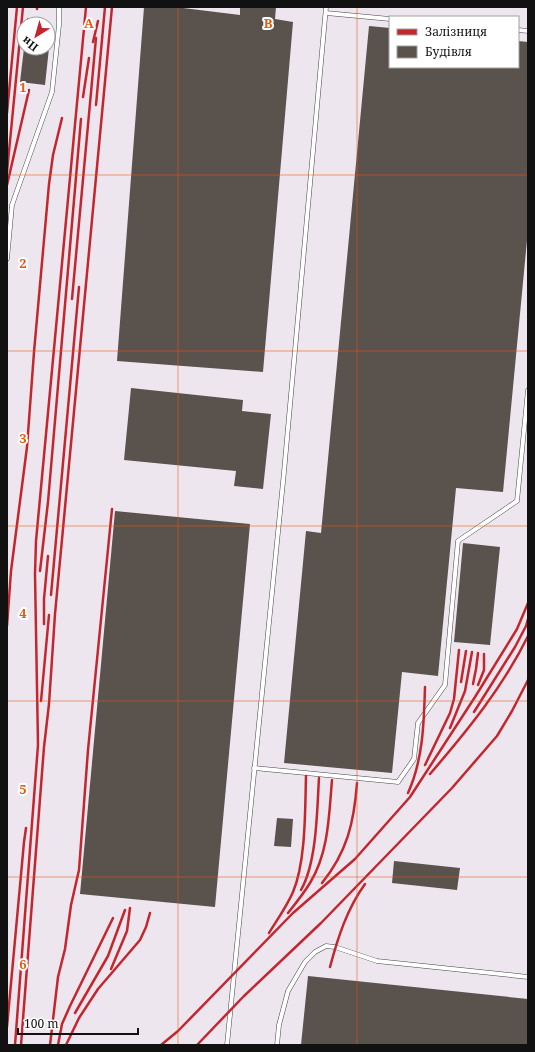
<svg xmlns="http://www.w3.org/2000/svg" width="535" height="1052" font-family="'Noto Serif',serif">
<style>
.industrial{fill:#eee6ef;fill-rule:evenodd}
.building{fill:#5a524d}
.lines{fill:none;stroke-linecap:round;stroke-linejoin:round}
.service-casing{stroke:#444;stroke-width:5}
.service{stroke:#fff;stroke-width:4}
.rail{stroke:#c4262e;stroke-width:2.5}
.grid{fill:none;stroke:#e8590c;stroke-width:1;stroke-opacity:0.55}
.grid-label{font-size:13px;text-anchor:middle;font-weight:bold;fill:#e8590c;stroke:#fff;stroke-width:4;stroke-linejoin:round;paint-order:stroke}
</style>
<rect width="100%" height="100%" fill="#fffdf5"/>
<path class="industrial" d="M7 7H528V1045H7ZM390 17H518V67H390ZM24 24H48V48H24Z"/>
<g class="building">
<polygon points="144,7 175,7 240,15 240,7 276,7 275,19 293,22 263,372 117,361"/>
<polygon points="27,18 46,20 46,24 27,24"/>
<polygon points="369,26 390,28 390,67 518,67 518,41 528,42 528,230 503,492 456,488 438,676 402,672 392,773 284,763 306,531 321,533"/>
<polygon points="24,48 49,48 45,85 20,82"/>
<polygon points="131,388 243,400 242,411 271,414 263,489 234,486 236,471 124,460"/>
<polygon points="115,511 250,524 215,907 80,894"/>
<polygon points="463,543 500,547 490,645 454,642"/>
<polygon points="277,818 293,819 291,847 274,846"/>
<polygon points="394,861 460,868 457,890 392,883"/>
<polygon points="308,976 528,999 528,1045 301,1045"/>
</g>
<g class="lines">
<defs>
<g id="service">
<polyline points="326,13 390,19"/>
<polyline points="518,30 528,31"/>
<polyline points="7,259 12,205 52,92 59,25 59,7"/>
<polyline points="254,768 398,782 414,759 418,723 445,685 458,541 517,501 528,390"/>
<polyline points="227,1045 284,472 326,7"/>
<polyline points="277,1045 279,1025 288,991 305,962 315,952 326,946 335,947 377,961 528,977"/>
</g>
</defs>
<use href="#service" class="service-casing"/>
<use href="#service" class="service"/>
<g class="rail">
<polyline points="37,9 37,7"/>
<polyline points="93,42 98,21"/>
<polyline points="83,97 89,58"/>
<polyline points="96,105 105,7"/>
<polyline points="7,113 17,7"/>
<polyline points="7,172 23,7"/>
<polyline points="7,185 29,90"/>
<polyline points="72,299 96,38"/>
<polyline points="40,571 48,502 81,119"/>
<polyline points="51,595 79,287"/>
<polyline points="44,624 44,599 48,556"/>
<polyline points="7,626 11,571 27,447 34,352 49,184 53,155 62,118"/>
<polyline points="461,682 466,651"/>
<polyline points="473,684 476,669 478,653"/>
<polyline points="478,685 484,670 484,654"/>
<polyline points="41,701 49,615"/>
<polyline points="474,712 515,647 526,626 528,619"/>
<polyline points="450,728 465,691 472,652"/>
<polyline points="425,765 450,713 454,699 459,650"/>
<path d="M430 774C467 731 503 687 528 636"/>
<path d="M408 793C423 760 424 723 425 687"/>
<path d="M322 883C347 852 354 823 357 783"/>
<path d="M301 890C317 862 317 810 319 778"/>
<path d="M288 913C296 903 304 893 310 883 329 852 329 814 332 780"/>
<path d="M269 933C277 920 287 906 293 892 306 861 305 810 306 776"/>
<path d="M330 967C338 937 347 909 365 884"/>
<polyline points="111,969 127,931 130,908"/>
<polyline points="75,1013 108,956 125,910"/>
<polyline points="7,1027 24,842 26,828"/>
<polyline points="15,1045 38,745 35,574 36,541 86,7"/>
<polyline points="21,1045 44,747 49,704 55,614 112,7"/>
<polyline points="50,1045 58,977 65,949 71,905 79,870 88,750 112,509"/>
<polyline points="58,1045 62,1024 70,1006 113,918"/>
<polyline points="66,1045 79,1018 98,989 140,940 146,927 150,913"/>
<polyline points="161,1045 178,1031 293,913 355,859 410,797 475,697 517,629 528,603"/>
<polyline points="197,1045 244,996 321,923 452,788 497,736 512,711 528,680"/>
</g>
</g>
<path class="grid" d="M178 7V1045M357 7V1045M7 175H528M7 351H528M7 526H528M7 701H528M7 877H528"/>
<g class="grid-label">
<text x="89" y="28">A</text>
<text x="268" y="28">B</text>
<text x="23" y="92">1</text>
<text x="23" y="268">2</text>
<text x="23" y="443">3</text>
<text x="23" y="618">4</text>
<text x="23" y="794">5</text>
<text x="23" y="969">6</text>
</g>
<rect width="535" height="1052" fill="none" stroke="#111111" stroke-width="16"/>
<rect x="389" y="16" width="130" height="52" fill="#ffffff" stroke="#a0a0a0"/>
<rect x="397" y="29" width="20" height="6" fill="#c4262e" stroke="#a0a0a0"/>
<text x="425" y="36" font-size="12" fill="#111111">Залізниця</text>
<rect x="397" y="46" width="20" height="12" fill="#5a524d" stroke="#a0a0a0"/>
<text x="425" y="56" font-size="12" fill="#111111">Будівля</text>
<g transform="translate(36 36) rotate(217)"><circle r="19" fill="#ffffff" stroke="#a0a0a0"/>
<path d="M0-3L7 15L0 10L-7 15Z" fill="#c4262e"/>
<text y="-6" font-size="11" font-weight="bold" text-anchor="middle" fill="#111111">Пн</text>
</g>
<path d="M18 1028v6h120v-6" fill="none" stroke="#111111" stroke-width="2"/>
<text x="24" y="1028" font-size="12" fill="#111111" stroke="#ffffff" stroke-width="3" paint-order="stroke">100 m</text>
</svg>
